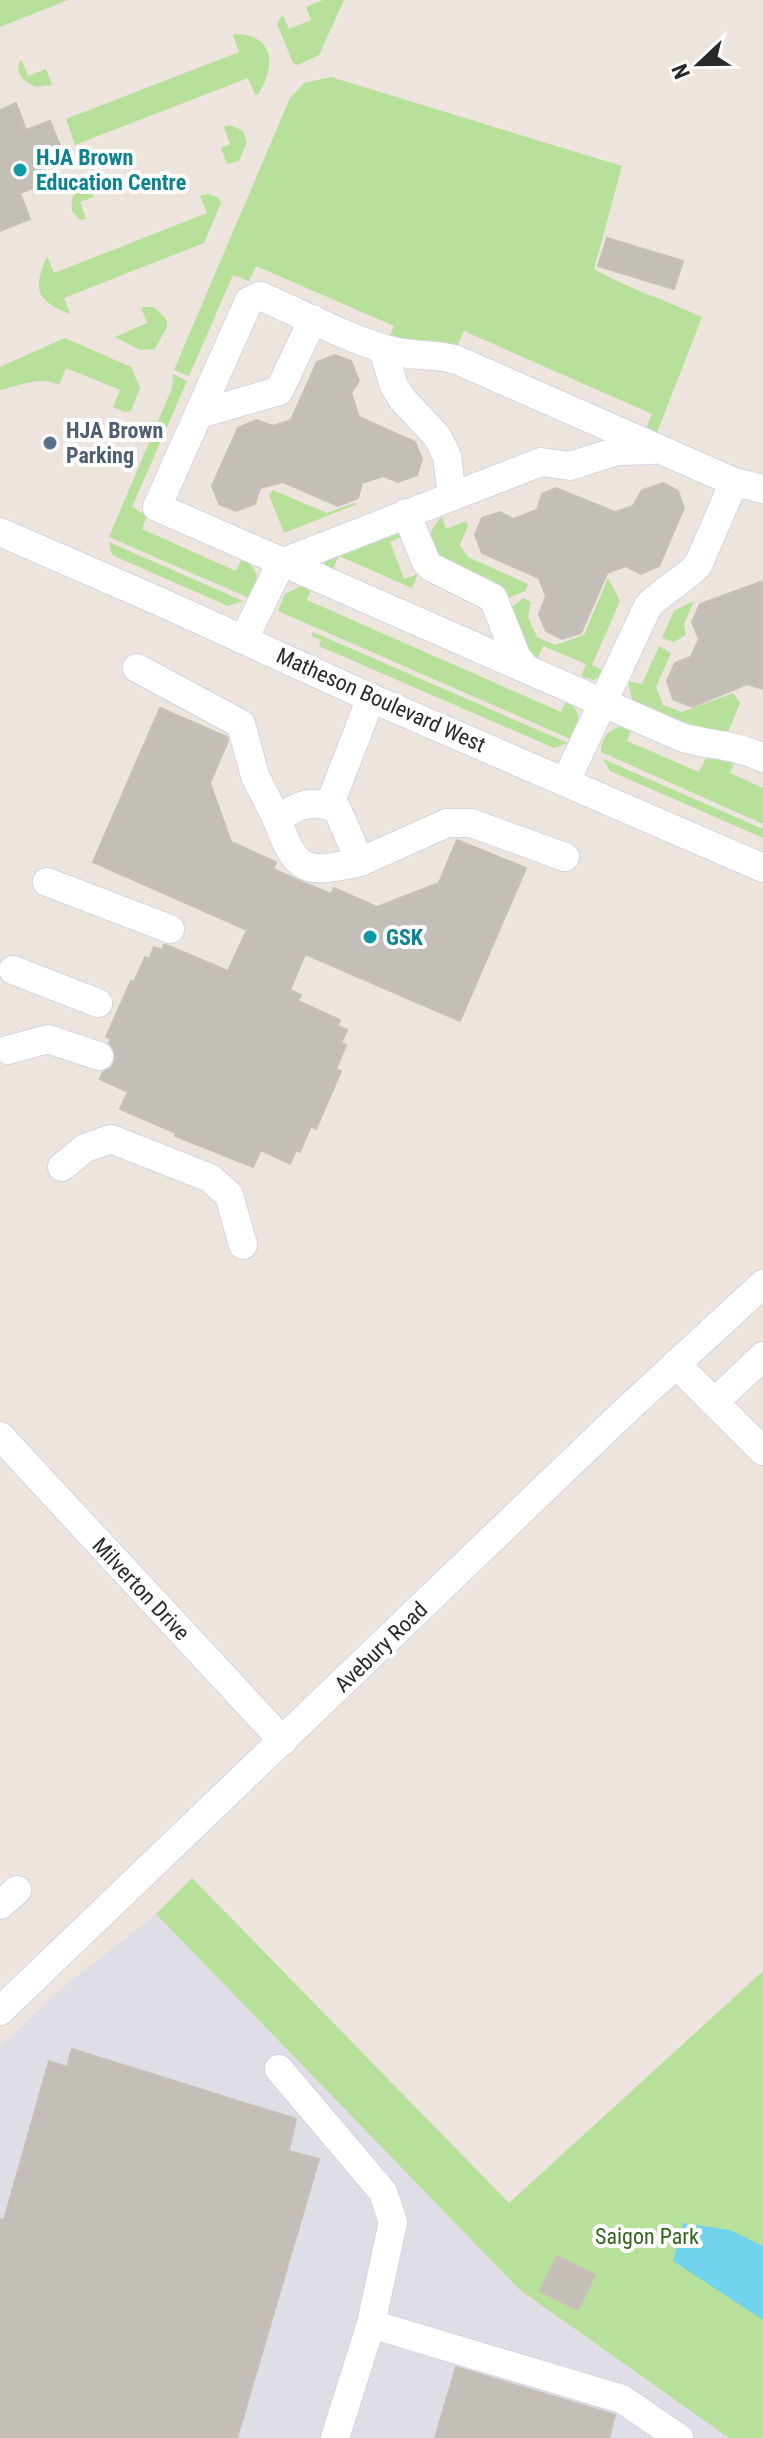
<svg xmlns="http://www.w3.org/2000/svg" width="763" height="2438" font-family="'Roboto Condensed',sans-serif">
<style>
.industrial{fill:#dfdde5}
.green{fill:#b7e19a}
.water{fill:#72d4ec}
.building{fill:#c4beb9;stroke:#c7c0b6;stroke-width:2}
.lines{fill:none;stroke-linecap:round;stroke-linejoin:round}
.minor-casing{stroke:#d2d6e3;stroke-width:30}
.minor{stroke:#fff;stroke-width:28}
.culture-dot{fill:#0f9aa8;stroke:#fff;stroke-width:3}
.service-dot{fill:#5c6f8a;stroke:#fff;stroke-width:3}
.labels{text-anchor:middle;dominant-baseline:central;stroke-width:8;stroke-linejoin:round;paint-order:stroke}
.culture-label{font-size:22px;font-weight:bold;fill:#0d838f;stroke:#fff;text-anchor:start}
.service-label{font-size:22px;font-weight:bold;fill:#4e5e75;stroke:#fff;text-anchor:start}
.street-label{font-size:22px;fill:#2a2a2a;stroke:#fff}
.park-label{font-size:22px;fill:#30661c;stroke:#fff}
</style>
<rect width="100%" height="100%" fill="#ece4dd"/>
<polygon class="industrial" points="156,1914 520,2290 729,2438 0,2438 0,2047 54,1995"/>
<g class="green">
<polygon points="0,0 68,0 0,27"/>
<polygon points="323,0 344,0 319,55 298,65 293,63 277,24 280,18 283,16 289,29 311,20 306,7"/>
<path d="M238 34C276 36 275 69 258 95L255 94 248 78 75 145 66 119 239 52 233 35Z"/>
<path d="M21 59 28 76 46 69 52 85 37 87C23 82 14 74 21 59Z"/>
<path d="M331 77 622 166 594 269C628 289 666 300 702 317L656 435 646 429 652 414 464 331 457 346 388 340 394 326 256 266 249 281 233 275 189 376 174 370 290 98 304 83Z"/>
<polygon points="230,125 243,131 247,142 239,161 227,164 221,148 230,144 224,127"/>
<path d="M87 181 94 197 80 202 86 219 80 220 72 211C70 198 76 187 87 181Z"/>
<path d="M208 194 218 197 221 203 204 243 64 298 70 314C35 300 33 290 47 256L54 273 207 213 200 196Z"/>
<polygon points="141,307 154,307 167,320 167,327 155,349 140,350 115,337 147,323"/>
<path d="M65 338 131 367 140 388 131 411 125 412 113 407 120 390 66 368 59 385C42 375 18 386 0 390V367Z"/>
<path d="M173 374 187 381 132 507 147 516 142 529 236 571 242 558C260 571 261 580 249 598L109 537 172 388Z"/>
<polygon points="273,490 327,513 354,503 357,504 284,533 269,495"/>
<path d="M442 516 446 529 466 521 468 526 460 545 468 557 528 584 525 591 509 598C507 596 503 589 502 587 483 568 400 561 442 516Z"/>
<polygon points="398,531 403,536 390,542 404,579 418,574 412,588 339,556 333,568 325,565 324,561"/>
<polygon points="109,542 243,601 228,606 112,555"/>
<polygon points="608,578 620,601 592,665 604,671 601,676 593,680 581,676 586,664 543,646 538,658 528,652 512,607 523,598 531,602 528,617 537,637 555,645 584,635"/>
<path d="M299 587H312L307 600 561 712 567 699C581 712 581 724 573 740L278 611 285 594Z"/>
<polygon points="694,601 684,624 686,635 674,642 662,638 674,611"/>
<polygon points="313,632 568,743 554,748 319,646 321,640 311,636"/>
<polygon points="659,646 671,653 656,687 663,705 682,712 733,693 740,703 726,737 712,736 632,700 628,681 642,684"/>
<path d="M623 726 631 731 627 741 699 772 706 758 735 760 730 773 763 788V824L601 752C601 738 610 728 623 726Z"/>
<polygon points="603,759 763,829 763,838 610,771"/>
<polygon points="192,1878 509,2203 763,1971 763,2438 729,2438 520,2290 156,1914"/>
</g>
<polygon class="water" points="683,2223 730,2230 763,2246 763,2320 673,2261"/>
<g class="building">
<polygon points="16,103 26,130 50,121 61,148 36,158 46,183 20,193 30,219 0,231 0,110"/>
<polygon points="607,238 683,261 674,289 598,266"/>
<polygon points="335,355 351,361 359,381 351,393 359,417 415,442 422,459 417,475 398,482 383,476 362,483 358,498 338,506 283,482 260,488 255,504 236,511 219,504 212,486 238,428 256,420 273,426 291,420 317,362"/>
<polygon points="663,483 678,491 684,508 659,566 641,574 626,566 607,573 581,633 562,639 546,631 539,614 546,597 539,578 482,553 475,535 482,518 500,512 513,519 537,510 542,494 556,488 615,512 633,506 642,490"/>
<polygon points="763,581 763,689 747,684 692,707 673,699 667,681 675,663 691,657 699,639 692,622 700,604"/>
<polygon points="160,708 227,737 228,741 210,783 231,842 276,862 273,869 300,881 331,894 334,888 377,907 439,883 457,840 526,868 460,1021 305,954 290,990 301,995 298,1001 340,1020 338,1026 347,1030 341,1043 346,1045 336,1069 341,1071 316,1129 311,1126 300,1152 296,1150 290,1164 261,1150 253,1167 175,1136 176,1133 120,1109 128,1092 100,1079 103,1072 111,1068 115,1061 115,1052 109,1043 111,1039 106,1037 131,981 134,982 145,957 149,959 154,947 162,950 164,945 169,946 228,971 247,930 93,862"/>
<polygon points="72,2049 296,2119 289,2151 319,2159 237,2438 0,2438 0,2219 4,2220 49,2061 67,2067"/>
<polygon points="557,2256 595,2275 578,2310 540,2291"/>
<polygon points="456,2367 615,2415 609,2438 435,2438"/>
</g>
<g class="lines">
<defs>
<g id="minor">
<polyline points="383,349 394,386 403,400 437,436 447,456 452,496"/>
<polyline points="199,414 279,391 313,319"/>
<path d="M763 489 734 482 457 360C434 353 412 357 389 350 348 339 300 313 260 296L249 301 157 507 681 737C711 746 735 744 763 758"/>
<polyline points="406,513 426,562 431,567 493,598 516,656 526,669"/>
<polyline points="0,532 163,603 371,698 763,868"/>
<polyline points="244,639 281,563 541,462 570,466 617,451 653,450"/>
<path d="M137 668 241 724 255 776 277 819C300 804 311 799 337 809L360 862 447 823H471L565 857"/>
<path d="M566 781 648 606C663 590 683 581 698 565L734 482"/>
<polyline points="329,806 371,698"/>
<path d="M277 819C296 873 305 874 360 862"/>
<polyline points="47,882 170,929"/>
<polyline points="13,970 98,1003"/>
<polyline points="8,1050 48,1039 99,1056"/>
<polyline points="62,1167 85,1148 111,1139 210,1178 229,1195 243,1245"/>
<polyline points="676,1364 763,1451"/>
<polyline points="714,1403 763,1356"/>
<polyline points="0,1436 283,1741"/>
<polyline points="0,1905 17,1890"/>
<polyline points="0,2011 620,1416 763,1284"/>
<polyline points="279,2069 383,2192 393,2222 371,2324 335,2438"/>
<polyline points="371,2324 622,2399 679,2438"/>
</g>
</defs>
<use href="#minor" class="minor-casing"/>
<use href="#minor" class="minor"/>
</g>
<g class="culture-dot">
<circle cx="20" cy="170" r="8"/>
<circle cx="370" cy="937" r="8"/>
</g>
<circle class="service-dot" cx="50" cy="443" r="8"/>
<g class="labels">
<g class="culture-label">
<text x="36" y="157">HJA Brown<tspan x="36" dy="25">Education Centre</tspan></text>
<text x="386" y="937">GSK</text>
</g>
<g class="service-label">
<text x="66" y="430">HJA Brown<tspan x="66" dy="25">Parking</tspan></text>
</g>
<g class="street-label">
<text transform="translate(381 700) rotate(24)">Matheson Boulevard West</text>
<text transform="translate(141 1589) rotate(47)">Milverton Drive</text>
<text transform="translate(381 1647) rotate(-44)">Avebury Road</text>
</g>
<g class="park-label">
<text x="647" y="2236">Saigon Park</text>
</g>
</g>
<g transform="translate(699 64) rotate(248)" stroke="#ffffff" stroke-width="6" paint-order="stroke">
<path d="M0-6L14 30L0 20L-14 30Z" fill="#2a2a2a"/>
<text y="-12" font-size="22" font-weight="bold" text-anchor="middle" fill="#2a2a2a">N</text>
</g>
</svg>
